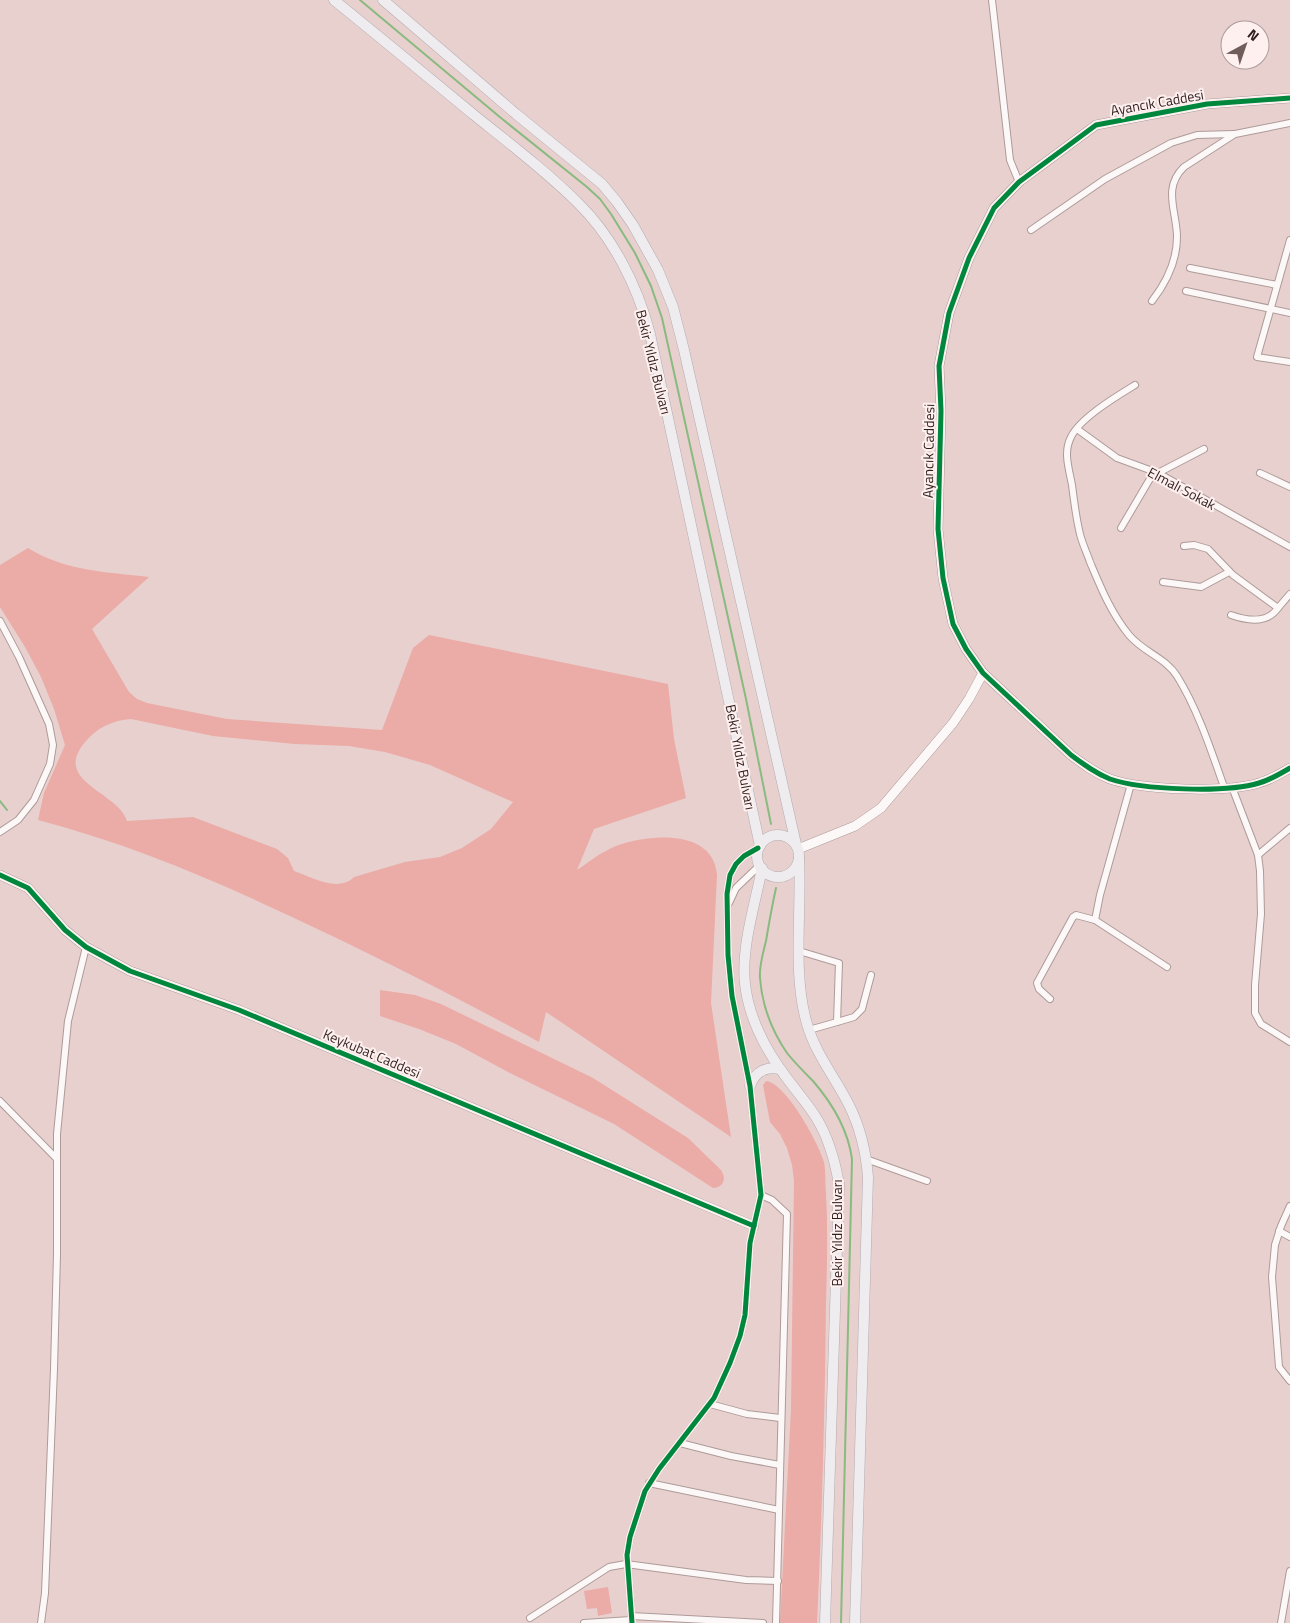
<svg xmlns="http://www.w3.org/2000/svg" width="1290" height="1623" font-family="'Titillium Web',sans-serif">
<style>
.green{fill:#ebaba6;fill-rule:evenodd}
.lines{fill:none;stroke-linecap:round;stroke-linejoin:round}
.stream{stroke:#89ba80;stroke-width:2}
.street-casing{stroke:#ad9b99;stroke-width:8}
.secondary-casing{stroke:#ad9b99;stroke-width:10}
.primary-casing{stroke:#b4abb0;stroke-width:11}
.street{stroke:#fcf8f8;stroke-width:6}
.secondary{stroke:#fcf8f8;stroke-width:9}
.primary{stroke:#eeecef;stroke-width:10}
.cycleway-casing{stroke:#fef0ef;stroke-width:8}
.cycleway{stroke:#00873e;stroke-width:5}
.labels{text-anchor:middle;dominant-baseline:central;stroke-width:4;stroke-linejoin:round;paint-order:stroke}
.street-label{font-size:14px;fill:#2e1f1d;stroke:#fef0ef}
</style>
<rect width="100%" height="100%" fill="#e8d0ce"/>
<g class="green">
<path d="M28 548C65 571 106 572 149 577L92 629 129 692 137 699 147 703 227 719 382 730 413 648 429 635 668 684 674 739 686 798 594 829 577 870C589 862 601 852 616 846 647 834 714 828 717 875L711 1003 731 1137 546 1012 539 1042C458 998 376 956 292 917 207 877 129 844 38 820L44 793 65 745 54 709 41 677 25 647 0 607V565ZM131 719 213 736 295 744 349 746 385 752 430 765 513 802 491 829 462 848 440 857 405 862 354 877C338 893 312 877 294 871L288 858 277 849 193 817 127 821C118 791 50 782 86 741 97 728 113 720 131 719Z"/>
<path d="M380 990 415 995 441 1004 593 1078 688 1138 721 1170C727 1179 723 1188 713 1188L614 1124 508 1072 456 1044 419 1029 380 1016Z"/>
<path d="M766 1081C786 1083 819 1144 824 1162 826 1172 825 1183 826 1193 828 1229 827 1265 826 1302 825 1409 822 1516 817 1623H780L791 1409 794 1181 792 1165 787 1148 780 1134 770 1122 763 1085Z"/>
<polygon points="608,1587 612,1613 598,1616 597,1608 587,1609 584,1591"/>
</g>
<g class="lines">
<g class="stream">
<polyline points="360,0 501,118 587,187 600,199 611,214 635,253 651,286 662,318 746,699 771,824"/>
<polyline points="0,801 7,810"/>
<path d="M776 888C772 906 769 923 766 941 763 953 759 966 760 978 762 1005 772 1031 787 1053 795 1063 804 1072 813 1081 832 1103 848 1130 852 1159L841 1623"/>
</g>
<defs>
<g id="street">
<polyline points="992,0 1010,160 1019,182"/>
<polyline points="1031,230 1105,179 1171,143 1197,135 1234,134"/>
<polyline points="1290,240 1257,357 1290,362"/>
<polyline points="1190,268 1277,285"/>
<polyline points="1186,291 1290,313"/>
<path d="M1152 301C1166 283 1177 261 1177 237 1177 212 1162 188 1184 167L1235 134 1290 123"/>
<path d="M1135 385C1117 396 1080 418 1071 437 1063 452 1069 469 1072 485 1074 501 1076 518 1080 534 1082 543 1087 553 1090 562 1101 588 1111 613 1129 635 1143 652 1166 658 1177 676 1198 710 1211 750 1224 787"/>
<polyline points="1077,429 1117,458 1158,473 1290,547"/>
<polyline points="1158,473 1204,449"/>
<polyline points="1260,473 1290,487"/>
<polyline points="1121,528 1154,472"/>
<polyline points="1184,546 1194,545 1208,549 1233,575 1278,608 1290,594"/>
<polyline points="1163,582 1201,587 1229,572"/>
<path d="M1231 615C1248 621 1267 624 1278 608"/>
<polyline points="0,621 19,657 49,724 53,745 50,764 34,800 18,820 0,832"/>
<polyline points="1232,787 1258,855 1260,871 1261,914 1255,985 1255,1013 1261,1024 1290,1042"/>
<polyline points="1258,855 1290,828"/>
<polyline points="729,903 736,888 760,865"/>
<polyline points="1095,920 1100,895 1131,784"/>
<polyline points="799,951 839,963 837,1022 809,1030"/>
<polyline points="1050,999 1039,989 1037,983 1073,917 1076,915 1095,920 1167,967"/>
<polyline points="837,1022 854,1017 862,1009 871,975"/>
<polyline points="0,1101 57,1159"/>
<polyline points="866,1159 927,1181"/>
<polyline points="761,1195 772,1200 787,1214 776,1623"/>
<polyline points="1290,1206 1281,1226 1275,1245 1272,1277 1279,1367 1290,1381"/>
<polyline points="1279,1231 1290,1237"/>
<polyline points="710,1404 747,1414 780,1418"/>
<polyline points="680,1443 731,1456 780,1465"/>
<polyline points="649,1483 779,1510"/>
<polyline points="631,1616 763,1623"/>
<polyline points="530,1618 609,1567 626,1564 746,1580 778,1581"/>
<polyline points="41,1623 45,1593 54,1369 57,1254 57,1134 68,1021 86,947"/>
<polyline points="584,1623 631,1620"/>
<polyline points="632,1623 627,1555 630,1537 645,1491 659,1469 714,1398 730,1363 740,1336 745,1315 750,1243 761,1195 750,1086 732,996 728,955 727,894 730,875 736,864 744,856 758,848"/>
<polyline points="1281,1623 1290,1571"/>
</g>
<g id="secondary">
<path d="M1290 98 1207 104 1096 125 1019 182 994 208 969 258 949 313 939 366 941 411 938 529 943 578 953 624 966 649 983 673 1071 755C1083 764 1095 773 1110 779 1142 790 1226 793 1259 783 1270 780 1280 774 1290 768"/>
<polyline points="798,849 855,826 881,808 953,723 969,699 983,673"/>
<polyline points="0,875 28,888 65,930 86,947 130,971 239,1010 754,1226"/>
</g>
<g id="primary">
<path d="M334 0C381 38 428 77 474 115 509 143 547 172 578 203 613 237 638 287 650 334L760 846"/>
<polyline points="383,0 516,114 602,184 617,202 633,225 658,270 673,307 684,350 796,844"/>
<circle cx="778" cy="856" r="21"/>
<path d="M799 858C802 911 792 973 807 1024 816 1055 835 1077 849 1105 860 1127 866 1152 868 1177L855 1623"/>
<path d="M762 868C755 905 741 947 745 984 749 1019 765 1049 786 1077 796 1091 808 1104 817 1119 829 1139 835 1161 839 1184L825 1623"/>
<path d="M750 1086C755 1072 766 1066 780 1069"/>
</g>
</defs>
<use href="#street" class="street-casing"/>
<use href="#secondary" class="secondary-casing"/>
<use href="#primary" class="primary-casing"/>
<use href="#street" class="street"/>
<use href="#secondary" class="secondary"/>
<use href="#primary" class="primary"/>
<defs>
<g id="cycleway">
<path d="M1290 98 1207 104 1096 125 1019 182 994 208 969 258 949 313 939 366 941 411 938 529 943 578 953 624 966 649 983 673 1071 755C1083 764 1095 773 1110 779 1142 790 1226 793 1259 783 1270 780 1280 774 1290 768"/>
<polyline points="0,875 28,888 65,930 86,947 130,971 239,1010 754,1226"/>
<polyline points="632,1623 627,1555 630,1537 645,1491 659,1469 714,1398 730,1363 740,1336 745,1315 750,1243 761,1195 750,1086 732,996 728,955 727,894 730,875 736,864 744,856 758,848"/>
</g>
</defs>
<use href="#cycleway" class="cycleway-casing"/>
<use href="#cycleway" class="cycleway"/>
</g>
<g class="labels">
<g class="street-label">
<text transform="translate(1157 102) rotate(-10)">Ayancık Caddesi</text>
<text transform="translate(654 362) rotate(76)">Bekir Yıldız Bulvarı</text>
<text transform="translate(928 451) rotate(-89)">Ayancık Caddesi</text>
<text transform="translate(1182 488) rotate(28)">Elmalı Sokak</text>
<text transform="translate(741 757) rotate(79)">Bekir Yıldız Bulvarı</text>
<text transform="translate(372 1053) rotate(23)">Keykubat Caddesi</text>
<text transform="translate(836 1233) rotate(-90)">Bekir Yıldız Bulvarı</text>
</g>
</g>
<g transform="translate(1245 45) rotate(40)"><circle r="24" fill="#fef0ef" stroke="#ab9c9b"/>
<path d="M0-4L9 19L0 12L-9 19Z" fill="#6f5d5b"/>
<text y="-8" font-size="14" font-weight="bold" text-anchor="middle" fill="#2e1f1d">N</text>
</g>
</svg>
